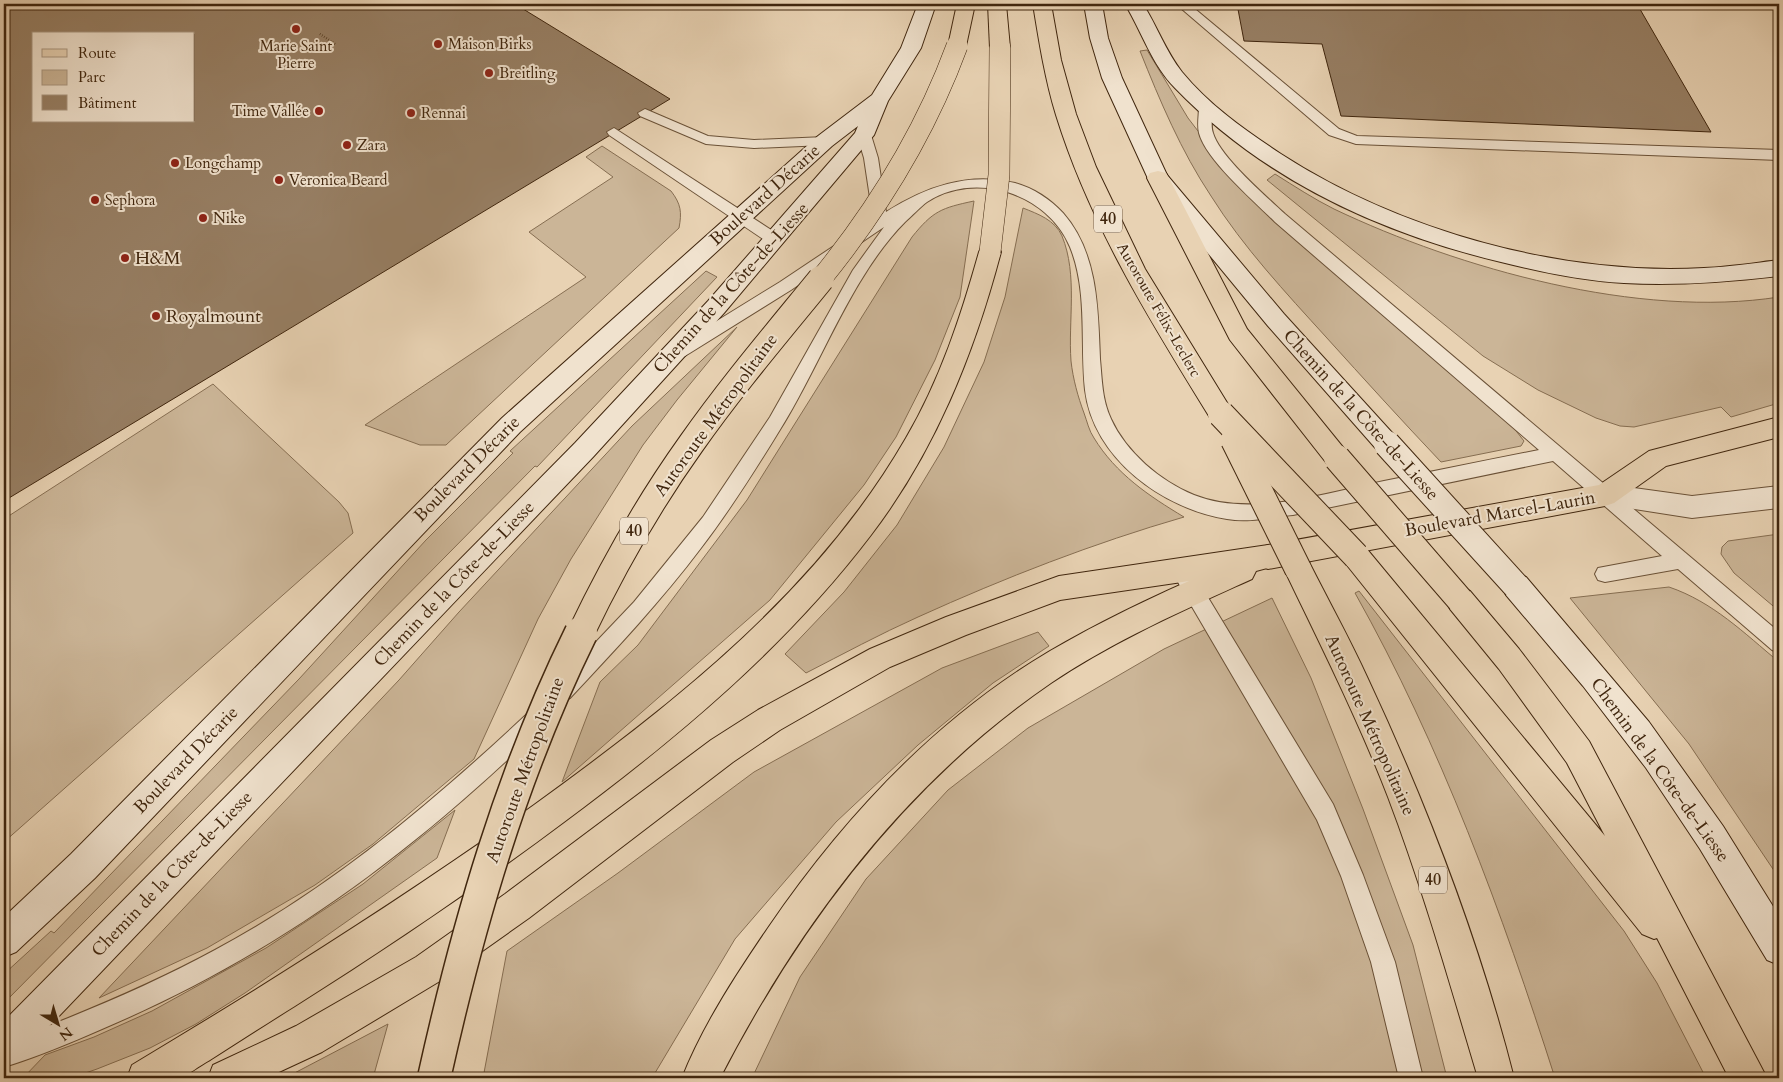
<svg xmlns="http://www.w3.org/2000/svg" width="1783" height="1082" font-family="Cardo,serif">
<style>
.green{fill:#cbb597;stroke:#866e52}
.building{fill:#977f64;stroke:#40260e;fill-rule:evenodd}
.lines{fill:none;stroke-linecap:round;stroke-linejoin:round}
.service-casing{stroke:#6a5137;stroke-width:2}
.tertiary-casing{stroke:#6a5137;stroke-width:2}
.secondary-casing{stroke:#40260e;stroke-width:2}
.primary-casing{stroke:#40260e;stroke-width:2}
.motorway-casing{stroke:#40260e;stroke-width:2}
.path{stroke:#40260e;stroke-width:2.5;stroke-dasharray:0.5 2;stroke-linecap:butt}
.service{fill:#f0e2ce;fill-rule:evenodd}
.tertiary{fill:#f0e2ce;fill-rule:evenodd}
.secondary{fill:#f0e2ce;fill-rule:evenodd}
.primary{fill:#e8d2b3;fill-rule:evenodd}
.motorway{fill:#e8d2b3;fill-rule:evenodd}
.secondary-bridge-casing{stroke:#40260e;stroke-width:28;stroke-linecap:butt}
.motorway-bridge-far2-casing{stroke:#40260e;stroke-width:22;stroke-linecap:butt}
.motorway-bridge-far1-casing{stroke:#40260e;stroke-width:28;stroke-linecap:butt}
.motorway-bridge-casing{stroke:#40260e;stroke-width:35;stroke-linecap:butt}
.secondary-bridge{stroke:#f0e2ce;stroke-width:26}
.motorway-bridge-far2{stroke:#e8d2b3;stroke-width:21}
.motorway-bridge-far1{stroke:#e8d2b3;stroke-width:26}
.motorway-bridge{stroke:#e8d2b3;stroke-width:32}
.poi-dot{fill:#8f2418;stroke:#f0e2ce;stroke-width:2}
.labels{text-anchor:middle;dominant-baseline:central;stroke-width:4;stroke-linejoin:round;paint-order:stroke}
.far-poi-label{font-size:15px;fill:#40260e;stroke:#f0e2ce;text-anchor:start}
.far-street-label{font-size:15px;fill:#40260e;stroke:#f0e2ce}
.shield{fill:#f0e2ce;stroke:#755e48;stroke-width:1}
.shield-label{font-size:16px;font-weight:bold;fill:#40260e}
.street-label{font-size:18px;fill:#40260e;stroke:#f0e2ce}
.poi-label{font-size:18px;fill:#40260e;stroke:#f0e2ce;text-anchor:start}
</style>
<rect width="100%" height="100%" fill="#e8d2b3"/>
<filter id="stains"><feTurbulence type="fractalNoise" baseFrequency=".004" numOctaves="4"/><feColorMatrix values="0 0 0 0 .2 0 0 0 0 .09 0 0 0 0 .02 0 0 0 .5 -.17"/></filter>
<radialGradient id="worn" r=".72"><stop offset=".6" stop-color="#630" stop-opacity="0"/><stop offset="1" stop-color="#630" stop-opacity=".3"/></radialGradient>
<g class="green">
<path d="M1147 50 1188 118 1221 161 1513 427 1524 441 1521 446 1441 462C1402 421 1364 379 1326 337 1286 293 1243 247 1211 196 1181 151 1160 101 1140 51Z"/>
<path d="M602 146 671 191C681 204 682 212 679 228L446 445H420L365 425 586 277 529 232 613 177 586 157Z"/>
<path d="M1275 174C1294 186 1314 199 1334 209 1460 269 1639 319 1779 297V403L1731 417 1721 407 1634 427 1620 426 1596 418 1538 390 1483 356 1267 180Z"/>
<path d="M974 201 960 297 935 360 896 437 864 485 770 600 562 782 600 682 638 645 747 500 912 237C933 211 941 208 974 201Z"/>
<path d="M1023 208C1038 214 1055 220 1062 236 1078 275 1068 321 1071 361 1073 379 1078 397 1084 413 1087 421 1089 431 1094 438 1116 474 1149 496 1184 517 1094 543 1004 578 918 617 880 634 843 654 806 673L785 654 844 592 897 525 944 447 984 362 1005 297Z"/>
<polygon points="706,271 717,277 537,467 535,466 4,1003 4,974 51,931 54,933 299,679 426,540 513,453 510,451"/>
<polygon points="737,327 677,400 643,445 571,559 538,619 474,759 373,844 315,885 207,948 99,998 399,680 459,612 632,426"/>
<polygon points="213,384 339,502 348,513 353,533 4,842 4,519"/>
<polygon points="1779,534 1779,611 1734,573 1721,554 1722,547 1728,541"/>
<path d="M1669 587C1713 602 1744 633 1779 662V878L1689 744 1570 598Z"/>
<path d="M1359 591 1624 931 1657 983 1706 1078H1555C1502 912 1441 746 1355 593Z"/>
<polygon points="1272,598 1311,678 1363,809 1413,945 1447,1078 752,1078 800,977 866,879 948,790 1028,728 1164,649"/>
<polygon points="1038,632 1049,646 993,683 918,745 836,822 735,939 652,1078 483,1078 507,951 618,873 754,772 942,668"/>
<polygon points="455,810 437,858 245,993 196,1024 150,1048 97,1069 71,1078 23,1078 45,1055 94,1037 152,1011 266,948 363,884"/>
<polygon points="388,1024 373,1078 285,1078"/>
</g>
<g class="building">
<path d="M4 4H515L670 99 4 501ZM34 34H194V121H34Z"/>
<polygon points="1237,4 1637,4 1711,132 1341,116 1322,44 1244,41"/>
</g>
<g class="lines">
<defs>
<g id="service">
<polygon points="1176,4 1189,4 1339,129 1357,136 1779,150 1779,160 1356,144 1329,135"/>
<path d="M1206 102 1213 106C1213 115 1210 125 1213 133 1220 157 1267 197 1285 214L1779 632V653L1772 650 1678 569 1605 582 1598 580 1595 574 1598 568 1662 556 1553 461 1293 515C1272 517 1249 523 1227 519 1163 509 1093 458 1085 390 1080 343 1088 291 1070 247 1048 194 976 170 927 202 920 207 912 216 905 222 852 275 821 364 781 428 756 469 730 510 701 548 661 601 616 649 570 698L563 701 556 698 553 691 556 684 634 602 703 517 770 417 853 270 884 227 791 290 685 356 679 358 673 356 671 352 673 348 780 282 879 216 874 215 872 211 864 158 857 135 864 131 871 135 878 158 886 212C926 187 967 172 1015 183 1033 188 1050 199 1063 213 1098 253 1098 308 1100 359 1102 380 1102 400 1111 419 1126 452 1160 481 1194 495 1251 518 1326 493 1384 481 1436 471 1487 460 1539 450L1275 222C1254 201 1206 160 1199 133 1197 125 1199 115 1199 106Z"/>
<polygon points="645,109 708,136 754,140 825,137 832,141 825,145 754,148 706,144 640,116 638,113"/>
<polygon points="614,128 779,235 782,239 779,243 769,243 609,135 607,132"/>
<polygon points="1188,574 1195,576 1333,804 1363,875 1395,962 1423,1078 1399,1078 1371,962 1341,876 1317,820 1181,588 1178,582 1181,576"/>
<path d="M535 710 542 713 545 720 542 727C409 856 274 956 102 1029 70 1043 37 1057 4 1067V1043C76 1016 147 987 215 950 331 888 432 803 528 713Z"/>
</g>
<polygon id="tertiary" points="1605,484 1692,496 1779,486 1779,508 1692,518 1596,503 1592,495 1596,487"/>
<g id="secondary">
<polygon points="918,4 936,4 921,48 888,101 874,135 724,313 593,457 17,1060 4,1065 4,1021 575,443 708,301 855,133 858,126 832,146 520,432 95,878 16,952 4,957 4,917 71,854 502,418 818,136 872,95 901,48"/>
<polygon points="1084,4 1102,4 1108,38 1122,78 1167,175 1284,314 1396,437 1400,444 1396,451 1387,454 1378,451 1268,326 1150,183 1102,78 1090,38"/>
<path d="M1125 4H1143C1157 26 1166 52 1182 72 1209 105 1246 131 1281 154 1400 231 1562 276 1704 268 1729 267 1754 263 1779 260V276C1727 282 1677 286 1624 283 1583 281 1541 272 1501 262 1380 233 1263 179 1175 88 1152 65 1142 32 1125 4Z"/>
<polygon points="1516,574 1526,577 1649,722 1723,826 1779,916 1779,965 1767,960 1700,849 1646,768 1583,686 1506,595 1502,586 1506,577"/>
</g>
<polygon id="primary" points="1779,417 1779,437 1666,466 1614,503 1605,506 1268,569 1258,565 1254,557 1258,549 1268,545 1599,485 1649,451"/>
<g id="motorway">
<polygon points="957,4 975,4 966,46 964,50 950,50 948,46"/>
<polygon points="988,4 1006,4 1010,48 1007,52 993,52 990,48"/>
<path d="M1033 4H1051L1061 60 1076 114 1096 167 1145 269 1234 414 1230 421 1221 424 1212 421C1152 324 1090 225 1056 115 1045 79 1039 41 1033 4Z"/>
<polygon points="1158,171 1166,173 1169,178 1247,329 1346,451 1350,458 1346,465 1337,468 1328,465 1230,340 1147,178 1150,173"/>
<path d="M990 244 998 246 1001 252C974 354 935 451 871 535 785 648 677 738 564 822 477 887 387 948 295 1006 266 1024 238 1042 210 1060 200 1065 188 1076 177 1078 161 1081 143 1078 127 1078L132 1065C269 983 404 898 534 805 675 703 818 591 906 438 940 380 961 316 979 252L982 246Z"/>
<polygon points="1356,544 1366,548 1605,836 1567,763 1499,669 1450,609 1446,600 1450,591 1460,587 1470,591 1519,649 1589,741 1767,1078 1729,1078 1657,938 1654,939 1642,934 1346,564 1342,556 1346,548"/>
<path d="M1268 545 1278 549 1282 557 1278 565 1256 571 1252 579C1184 610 1113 641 1051 683 905 783 800 923 720 1078H682C703 1025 736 975 768 928 839 824 925 730 1032 662 1082 631 1135 605 1189 581L1060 600 966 635 890 667 780 730 733 762 529 918 440 981 322 1052 266 1078H208L213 1065 296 1026 416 957 505 894 711 740 758 710 870 649 946 617 1059 576Z"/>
<path d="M1298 557 1308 560C1328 600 1350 639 1368 679 1427 805 1480 944 1514 1078H1478C1450 984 1423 889 1388 797 1358 719 1320 644 1284 569L1288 560Z"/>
</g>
</defs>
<use href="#service" class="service-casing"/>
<use href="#tertiary" class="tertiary-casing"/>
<use href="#secondary" class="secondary-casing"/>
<use href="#primary" class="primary-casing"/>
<use href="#motorway" class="motorway-casing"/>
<polyline class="path" points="320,34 335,44"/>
<use href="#service" class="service"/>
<use href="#tertiary" class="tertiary"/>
<use href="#secondary" class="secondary"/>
<use href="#primary" class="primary"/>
<use href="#motorway" class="motorway"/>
<defs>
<polyline id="secondary-bridge" points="1387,444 1516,586"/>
<g id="motorway-bridge-far2">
<polyline points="990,252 999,175 1000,48"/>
<path d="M820 280C878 209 925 133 957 46"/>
</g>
<g id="motorway-bridge-far1">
<polyline points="1221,414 1356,556"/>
<polyline points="1234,440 1298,569"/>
<polyline points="1337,458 1460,600"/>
<path d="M580 635C612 568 648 504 691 444 731 387 777 333 821 279"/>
</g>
<path id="motorway-bridge" d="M434 1078C468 925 511 775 581 633"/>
</defs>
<use href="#secondary-bridge" class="secondary-bridge-casing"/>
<use href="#motorway-bridge-far2" class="motorway-bridge-far2-casing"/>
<use href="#motorway-bridge-far1" class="motorway-bridge-far1-casing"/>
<use href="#motorway-bridge" class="motorway-bridge-casing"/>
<use href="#secondary-bridge" class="secondary-bridge"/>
<use href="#motorway-bridge-far2" class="motorway-bridge-far2"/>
<use href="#motorway-bridge-far1" class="motorway-bridge-far1"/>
<use href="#motorway-bridge" class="motorway-bridge"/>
</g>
<g class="poi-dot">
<circle cx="296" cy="29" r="5"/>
<circle cx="438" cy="44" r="5"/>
<circle cx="489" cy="73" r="5"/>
<circle cx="319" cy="111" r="5"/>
<circle cx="411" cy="113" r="5"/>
<circle cx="347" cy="145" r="5"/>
<circle cx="175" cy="163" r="5"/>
<circle cx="279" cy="180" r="5"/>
<circle cx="95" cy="200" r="5"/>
<circle cx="203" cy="218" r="5"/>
<circle cx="125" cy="258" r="5"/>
<circle cx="156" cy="316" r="5"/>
</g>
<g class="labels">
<g class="far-poi-label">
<text x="448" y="44">Maison Birks</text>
<text x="296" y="46" text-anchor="middle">Marie Saint<tspan x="296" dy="17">Pierre</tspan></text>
<text x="499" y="73">Breitling</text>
<text x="309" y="111" text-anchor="end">Time Vallée</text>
<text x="421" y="113">Rennai</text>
<text x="357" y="145">Zara</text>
<text x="185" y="163">Longchamp</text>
<text x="289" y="180">Veronica Beard</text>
<text x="105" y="200">Sephora</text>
<text x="213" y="218">Nike</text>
</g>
<g class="far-street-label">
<text transform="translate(1159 310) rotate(60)">Autoroute Félix-Leclerc</text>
</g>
<g class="shield">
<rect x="1094" y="205.5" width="28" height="27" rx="4"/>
<rect x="620" y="517.5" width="28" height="27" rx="4"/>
<rect x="1419" y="866.5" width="28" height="27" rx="4"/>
</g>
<g class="shield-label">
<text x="1108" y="219">40</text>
<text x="634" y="531">40</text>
<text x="1433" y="880">40</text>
</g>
<g class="street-label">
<text transform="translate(765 195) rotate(-42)">Boulevard Décarie</text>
<text transform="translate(731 288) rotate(-48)">Chemin de la Côte-de-Liesse</text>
<text transform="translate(716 415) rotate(-54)">Autoroute Métropolitaine</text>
<text transform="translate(1361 415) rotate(48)">Chemin de la Côte-de-Liesse</text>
<text transform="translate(467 469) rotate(-45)">Boulevard Décarie</text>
<text transform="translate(1500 514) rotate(-10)">Boulevard Marcel-Laurin</text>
<text transform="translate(454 584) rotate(-46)">Chemin de la Côte-de-Liesse</text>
<text transform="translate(1370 725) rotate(66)">Autoroute Métropolitaine</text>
<text transform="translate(186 760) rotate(-46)">Boulevard Décarie</text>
<text transform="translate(525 770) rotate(-70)">Autoroute Métropolitaine</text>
<text transform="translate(1660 770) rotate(54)">Chemin de la Côte-de-Liesse</text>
<text transform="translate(172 874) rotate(-46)">Chemin de la Côte-de-Liesse</text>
</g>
<g class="poi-label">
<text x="135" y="258">H&amp;M</text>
<text x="166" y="316">Royalmount</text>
</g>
</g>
<rect width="1783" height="1082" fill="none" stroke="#e8d2b3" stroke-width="20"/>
<rect x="5" y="5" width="1773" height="1072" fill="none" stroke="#40260e" stroke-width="2.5"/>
<rect x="10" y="10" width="1763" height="1062" fill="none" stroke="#40260e"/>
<rect x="32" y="32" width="162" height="90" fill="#f0e2ce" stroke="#aa9781"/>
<rect x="42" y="49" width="25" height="8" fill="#e8d2b3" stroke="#aa9781"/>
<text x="78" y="58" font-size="15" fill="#40260e">Route</text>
<rect x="42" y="70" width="25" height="15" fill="#cbb597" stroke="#aa9781"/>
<text x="78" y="82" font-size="15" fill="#40260e">Parc</text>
<rect x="42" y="95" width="25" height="15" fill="#977f64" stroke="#aa9781"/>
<text x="78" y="108" font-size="15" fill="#40260e">Bâtiment</text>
<g transform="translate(58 1024) rotate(142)" stroke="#f0e2ce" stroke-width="4" paint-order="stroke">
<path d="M0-4L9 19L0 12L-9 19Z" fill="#40260e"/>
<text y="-8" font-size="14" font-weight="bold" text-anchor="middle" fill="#40260e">N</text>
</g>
<rect width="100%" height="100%" filter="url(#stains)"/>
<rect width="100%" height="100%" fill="url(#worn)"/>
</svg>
